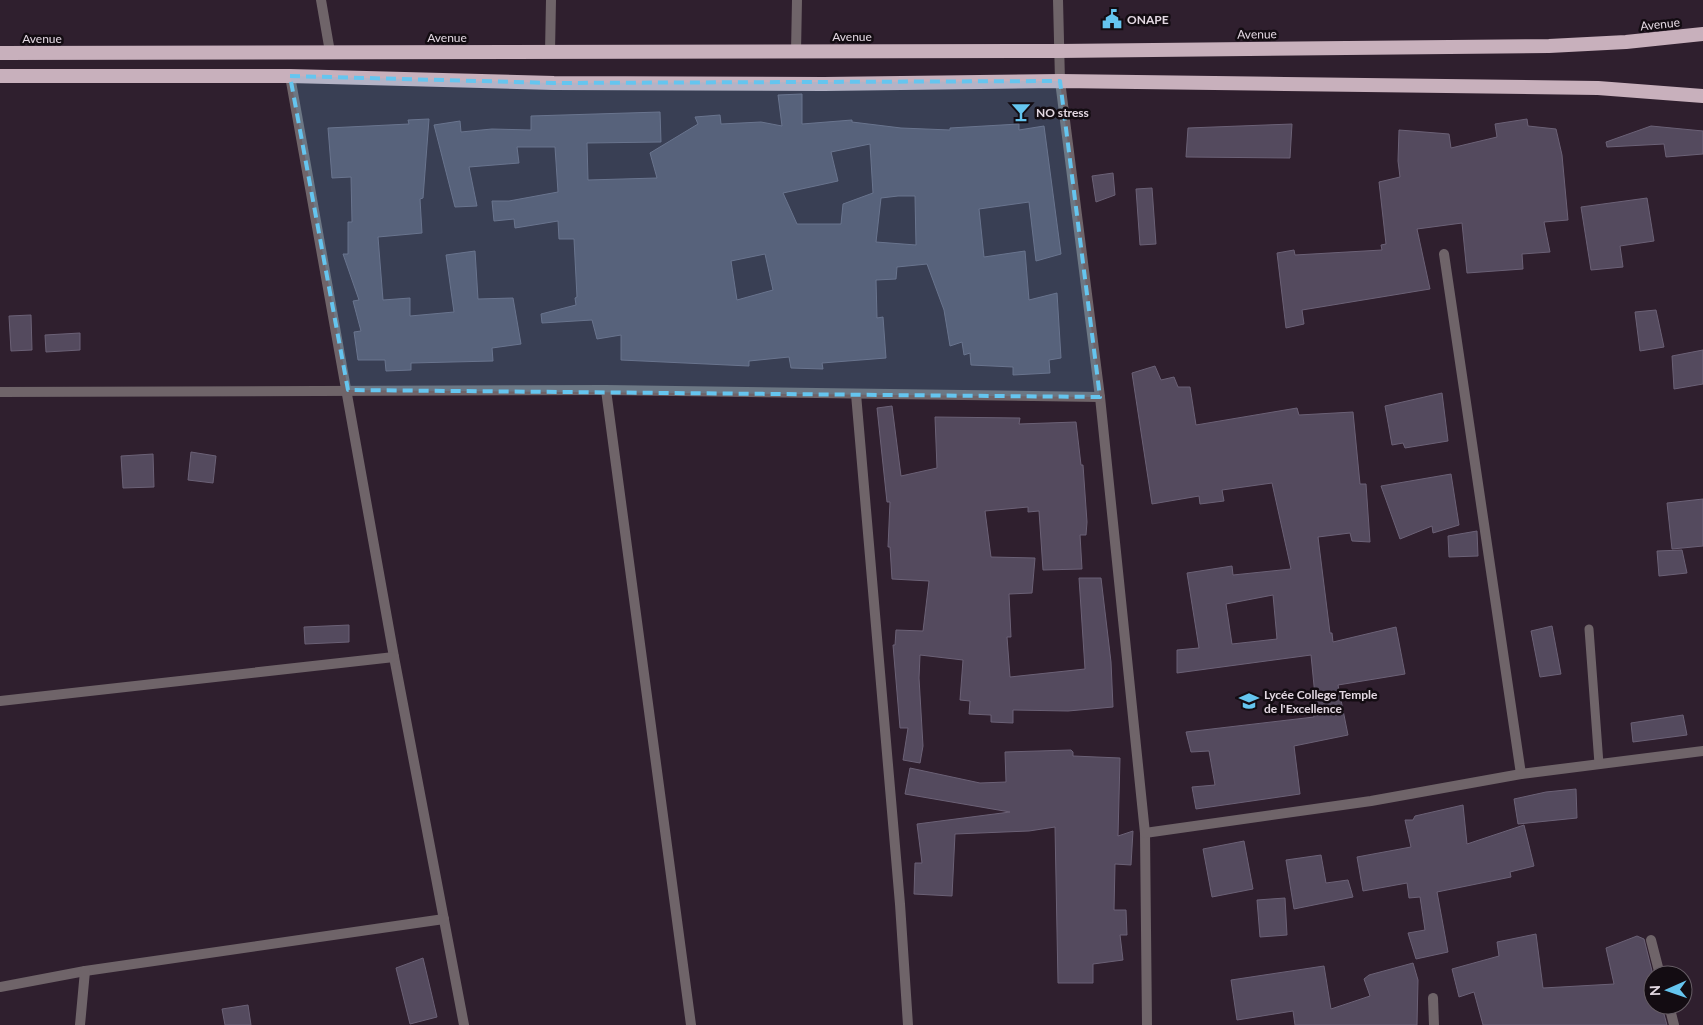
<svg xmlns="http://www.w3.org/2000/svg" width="1703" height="1025" font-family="Lato,sans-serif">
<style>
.building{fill:#544a5e;stroke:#6b6176;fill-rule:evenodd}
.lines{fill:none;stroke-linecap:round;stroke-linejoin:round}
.service{stroke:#6f6469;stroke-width:9}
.minor{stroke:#6f6469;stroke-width:10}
.trunk{stroke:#c8b0bc;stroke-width:14}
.marked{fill:#65c5ef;fill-opacity:0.2;stroke:#65c5ef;stroke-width:4;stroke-dasharray:10 6;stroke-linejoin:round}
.labels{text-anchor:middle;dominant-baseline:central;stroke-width:5;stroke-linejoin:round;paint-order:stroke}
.poi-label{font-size:12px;font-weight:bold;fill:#e2d7e1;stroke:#130c12;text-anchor:start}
.street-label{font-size:12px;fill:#e2d7e1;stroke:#130c12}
</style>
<rect width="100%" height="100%" fill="#2f1f2e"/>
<g class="building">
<path d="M802 94V124L852 120V122L901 128 950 130V128L1019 124V130L1044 126 1061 254 1036 261 1029 202 979 209 984 257 1025 251 1029 300 1057 293 1061 358 1049 360 1050 373 1013 375V367L971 365 970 353 964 355 962 342 950 346 944 310 927 264 897 267 896 279 876 280 877 318 883 317 886 358 822 363 823 369 791 368 789 357 749 361V366L621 360V335L597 339 592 320 542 323 541 314 576 305 575 298 577 297 574 239H559L558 221 515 228 514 219 494 221 492 201H509L558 192 555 147H517L519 163 469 167 477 206 455 207 434 125 460 121 461 132 492 129 531 130V116L660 112 661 142 587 143 588 180 657 178 650 153 698 124 695 117 720 115 721 124 761 122 782 126 778 95ZM870 144 873 193 843 204 841 224H797L783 193 838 181 831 152ZM898 196H915L916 245 876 242 881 198ZM765 254 773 290 737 300 731 261Z"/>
<polygon points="429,119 423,198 420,199 422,233 378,237 383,300 410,298 410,316 454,312 446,255 475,251 478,299 513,298 521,344 492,348 493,361 411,363 411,370 386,371 385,360 358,360 354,332 361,331 353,301 359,300 343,254 348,254 348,222 352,222 351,177 332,178 328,128 409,124 408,120"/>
<polygon points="1527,119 1528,126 1556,129 1562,155 1568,220 1544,222 1550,252 1522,254 1523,269 1467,273 1462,223 1417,229 1430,289 1302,310 1304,324 1286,328 1277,253 1294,250 1295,255 1382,250 1381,245 1386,244 1379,182 1400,177 1398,161 1399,130 1449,134 1451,148 1497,137 1495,124"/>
<polygon points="1292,124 1290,158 1186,157 1188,128"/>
<polygon points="1651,126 1703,131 1703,154 1666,157 1664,144 1607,147 1606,142"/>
<polygon points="1113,173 1115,195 1096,202 1092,176"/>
<polygon points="1152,188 1156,244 1140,245 1136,189"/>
<polygon points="1647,198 1654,241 1620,246 1623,267 1591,270 1581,207"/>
<polygon points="1656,310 1664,347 1640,351 1635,312"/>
<polygon points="31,315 32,350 11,351 9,316"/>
<polygon points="80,333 80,350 46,352 45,335"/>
<polygon points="1703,350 1703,384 1674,389 1672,356"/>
<path d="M1155 366 1161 380 1174 377 1178 387H1190L1196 425 1297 408 1299 415 1353 412 1360 484H1366L1370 542 1352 541 1350 533 1318 537 1330 633H1332L1333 642 1396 627 1405 674 1338 685 1348 735 1294 746 1300 794 1196 809 1192 787 1215 785 1209 751 1191 752 1186 732 1314 717 1312 706H1316L1311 655 1177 673V650L1199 648 1187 573 1232 566 1233 575 1291 569 1272 483 1222 490 1224 501 1200 504 1199 496 1152 504 1132 373ZM1273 595 1277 639 1232 644 1226 604Z"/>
<polygon points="1442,393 1448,441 1405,448 1403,443 1392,445 1385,406"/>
<polygon points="892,406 901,476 937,468 935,417 1020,418 1019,424 1076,422 1081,465 1083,465 1087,522 1086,535 1080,535 1082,569 1043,570 1039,511 1028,512 1028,507 985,511 991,557 1035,558 1032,593 1009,594 1011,637 1007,637 1010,677 1085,669 1079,578 1101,578 1111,662 1113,707 1068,711 1013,710 1013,723 991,722 991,715 969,714 970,701 960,700 963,660 920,655 919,678 923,746 920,763 903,760 908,728 900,728 893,645 895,645 896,630 923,631 929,581 892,579 890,547 888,547 890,502 887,502 877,408"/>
<polygon points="191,452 216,456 213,483 188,480"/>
<polygon points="153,454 154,487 123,488 121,456"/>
<polygon points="1451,474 1459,525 1433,533 1432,526 1400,539 1381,486"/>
<polygon points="1703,499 1703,546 1672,549 1667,503"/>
<polygon points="1477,531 1478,556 1449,557 1448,536"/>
<polygon points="1682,550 1687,573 1659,576 1657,551"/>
<polygon points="349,625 349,642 305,644 304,627"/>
<polygon points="1552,626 1561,674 1540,677 1531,631"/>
<polygon points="1683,715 1687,735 1633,742 1631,723"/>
<polygon points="1071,750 1073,752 1073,756 1120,758 1118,836 1133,831 1131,865 1115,864 1114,910 1126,910 1127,935 1120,935 1123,960 1093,964 1093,983 1058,983 1055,827 1029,831 955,834 952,896 914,894 915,863 922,863 917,824 1010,812 905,794 910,768 980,783 1006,782 1005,752"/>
<polygon points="1576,789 1577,818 1518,824 1514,799 1546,792"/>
<polygon points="1463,805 1467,844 1524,825 1534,866 1510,872 1511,877 1437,892 1448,952 1416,959 1408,933 1425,930 1420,897 1409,898 1407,883 1363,891 1357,857 1411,847 1405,820 1413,820 1415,816"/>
<polygon points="1244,841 1253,889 1212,897 1203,849"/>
<polygon points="1321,855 1326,883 1348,880 1353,897 1294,909 1286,860"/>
<polygon points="1285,898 1287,935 1260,937 1257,900"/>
<polygon points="1536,934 1543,988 1614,984 1606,948 1637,936 1644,939 1653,975 1653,1005 1658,1005 1658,1008 1662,1007 1667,1025 1483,1025 1474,992 1459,997 1452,969 1499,956 1497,942"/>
<polygon points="423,958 437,1017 410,1024 396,968"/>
<polygon points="1413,963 1418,980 1417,1025 1295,1025 1293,1011 1237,1020 1231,980 1324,966 1331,1009 1370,996 1364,979 1369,975"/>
<polygon points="248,1005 251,1025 225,1025 222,1009"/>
</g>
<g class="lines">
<polyline class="service" points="1589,629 1599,764"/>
<g class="minor">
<polyline points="321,0 330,52"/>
<polyline points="1058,0 1060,81 1100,397 1145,833 1147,1025"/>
<polyline points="550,52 551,0"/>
<polyline points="796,52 797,0"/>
<polyline points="290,76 394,657 464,1025"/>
<polyline points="1444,254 1521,774"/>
<polyline points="606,390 691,1025"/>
<polyline points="0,392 606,390 1100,397"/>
<polyline points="856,394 900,904 908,1025"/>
<polyline points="0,701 394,657"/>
<polyline points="1145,833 1371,801 1521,774 1703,751"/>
<polyline points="1651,940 1660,975"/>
<polyline points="0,987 85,971 444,919"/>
<polyline points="1433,998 1434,1025"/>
<polyline points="1669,1005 1674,1025"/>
<polyline points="80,1025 85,971"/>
</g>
<g class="trunk">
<polyline points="0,53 1059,51 1549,46 1626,42 1703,34"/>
<polyline points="0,76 290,76 554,83 824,84 1060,81 1285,84 1598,88 1703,96"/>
</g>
</g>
<path class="marked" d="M290 76 554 83 1060 81 1100 397 348 390Z"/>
<defs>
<symbol id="civic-bare" viewBox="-9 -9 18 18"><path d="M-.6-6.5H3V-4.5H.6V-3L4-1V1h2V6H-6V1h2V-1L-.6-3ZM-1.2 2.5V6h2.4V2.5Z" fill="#65c5ef" stroke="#130c12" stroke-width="2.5" paint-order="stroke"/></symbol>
<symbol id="bar-bare" viewBox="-9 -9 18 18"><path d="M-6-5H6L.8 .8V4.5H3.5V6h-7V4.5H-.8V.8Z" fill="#65c5ef" stroke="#130c12" stroke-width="2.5" paint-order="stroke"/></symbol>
<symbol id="school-bare" viewBox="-9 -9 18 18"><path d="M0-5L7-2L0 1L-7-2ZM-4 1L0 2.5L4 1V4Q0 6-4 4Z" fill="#65c5ef" stroke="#130c12" stroke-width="2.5" paint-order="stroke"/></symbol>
</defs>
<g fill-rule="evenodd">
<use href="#civic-bare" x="1098" y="5" width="28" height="28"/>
<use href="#bar-bare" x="1007" y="98" width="28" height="28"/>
<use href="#school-bare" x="1235" y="687" width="28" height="28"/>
</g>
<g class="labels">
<g class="poi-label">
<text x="1127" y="19">ONAPE</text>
<text x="1036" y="112">NO stress</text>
<text x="1264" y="694">Lycée College Temple<tspan x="1264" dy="14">de l'Excellence</tspan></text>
</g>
<g class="street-label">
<text transform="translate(1660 24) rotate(-6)">Avenue</text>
<text transform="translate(1257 34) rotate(-1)">Avenue</text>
<text x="852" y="36">Avenue</text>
<text x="447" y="37">Avenue</text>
<text x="42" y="38">Avenue</text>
</g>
</g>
<g transform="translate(1668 990) rotate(268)"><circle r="24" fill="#130c12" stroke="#665d65"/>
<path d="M0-4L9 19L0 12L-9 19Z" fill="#65c5ef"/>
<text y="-8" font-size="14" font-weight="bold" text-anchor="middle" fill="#e2d7e1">N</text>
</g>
</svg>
